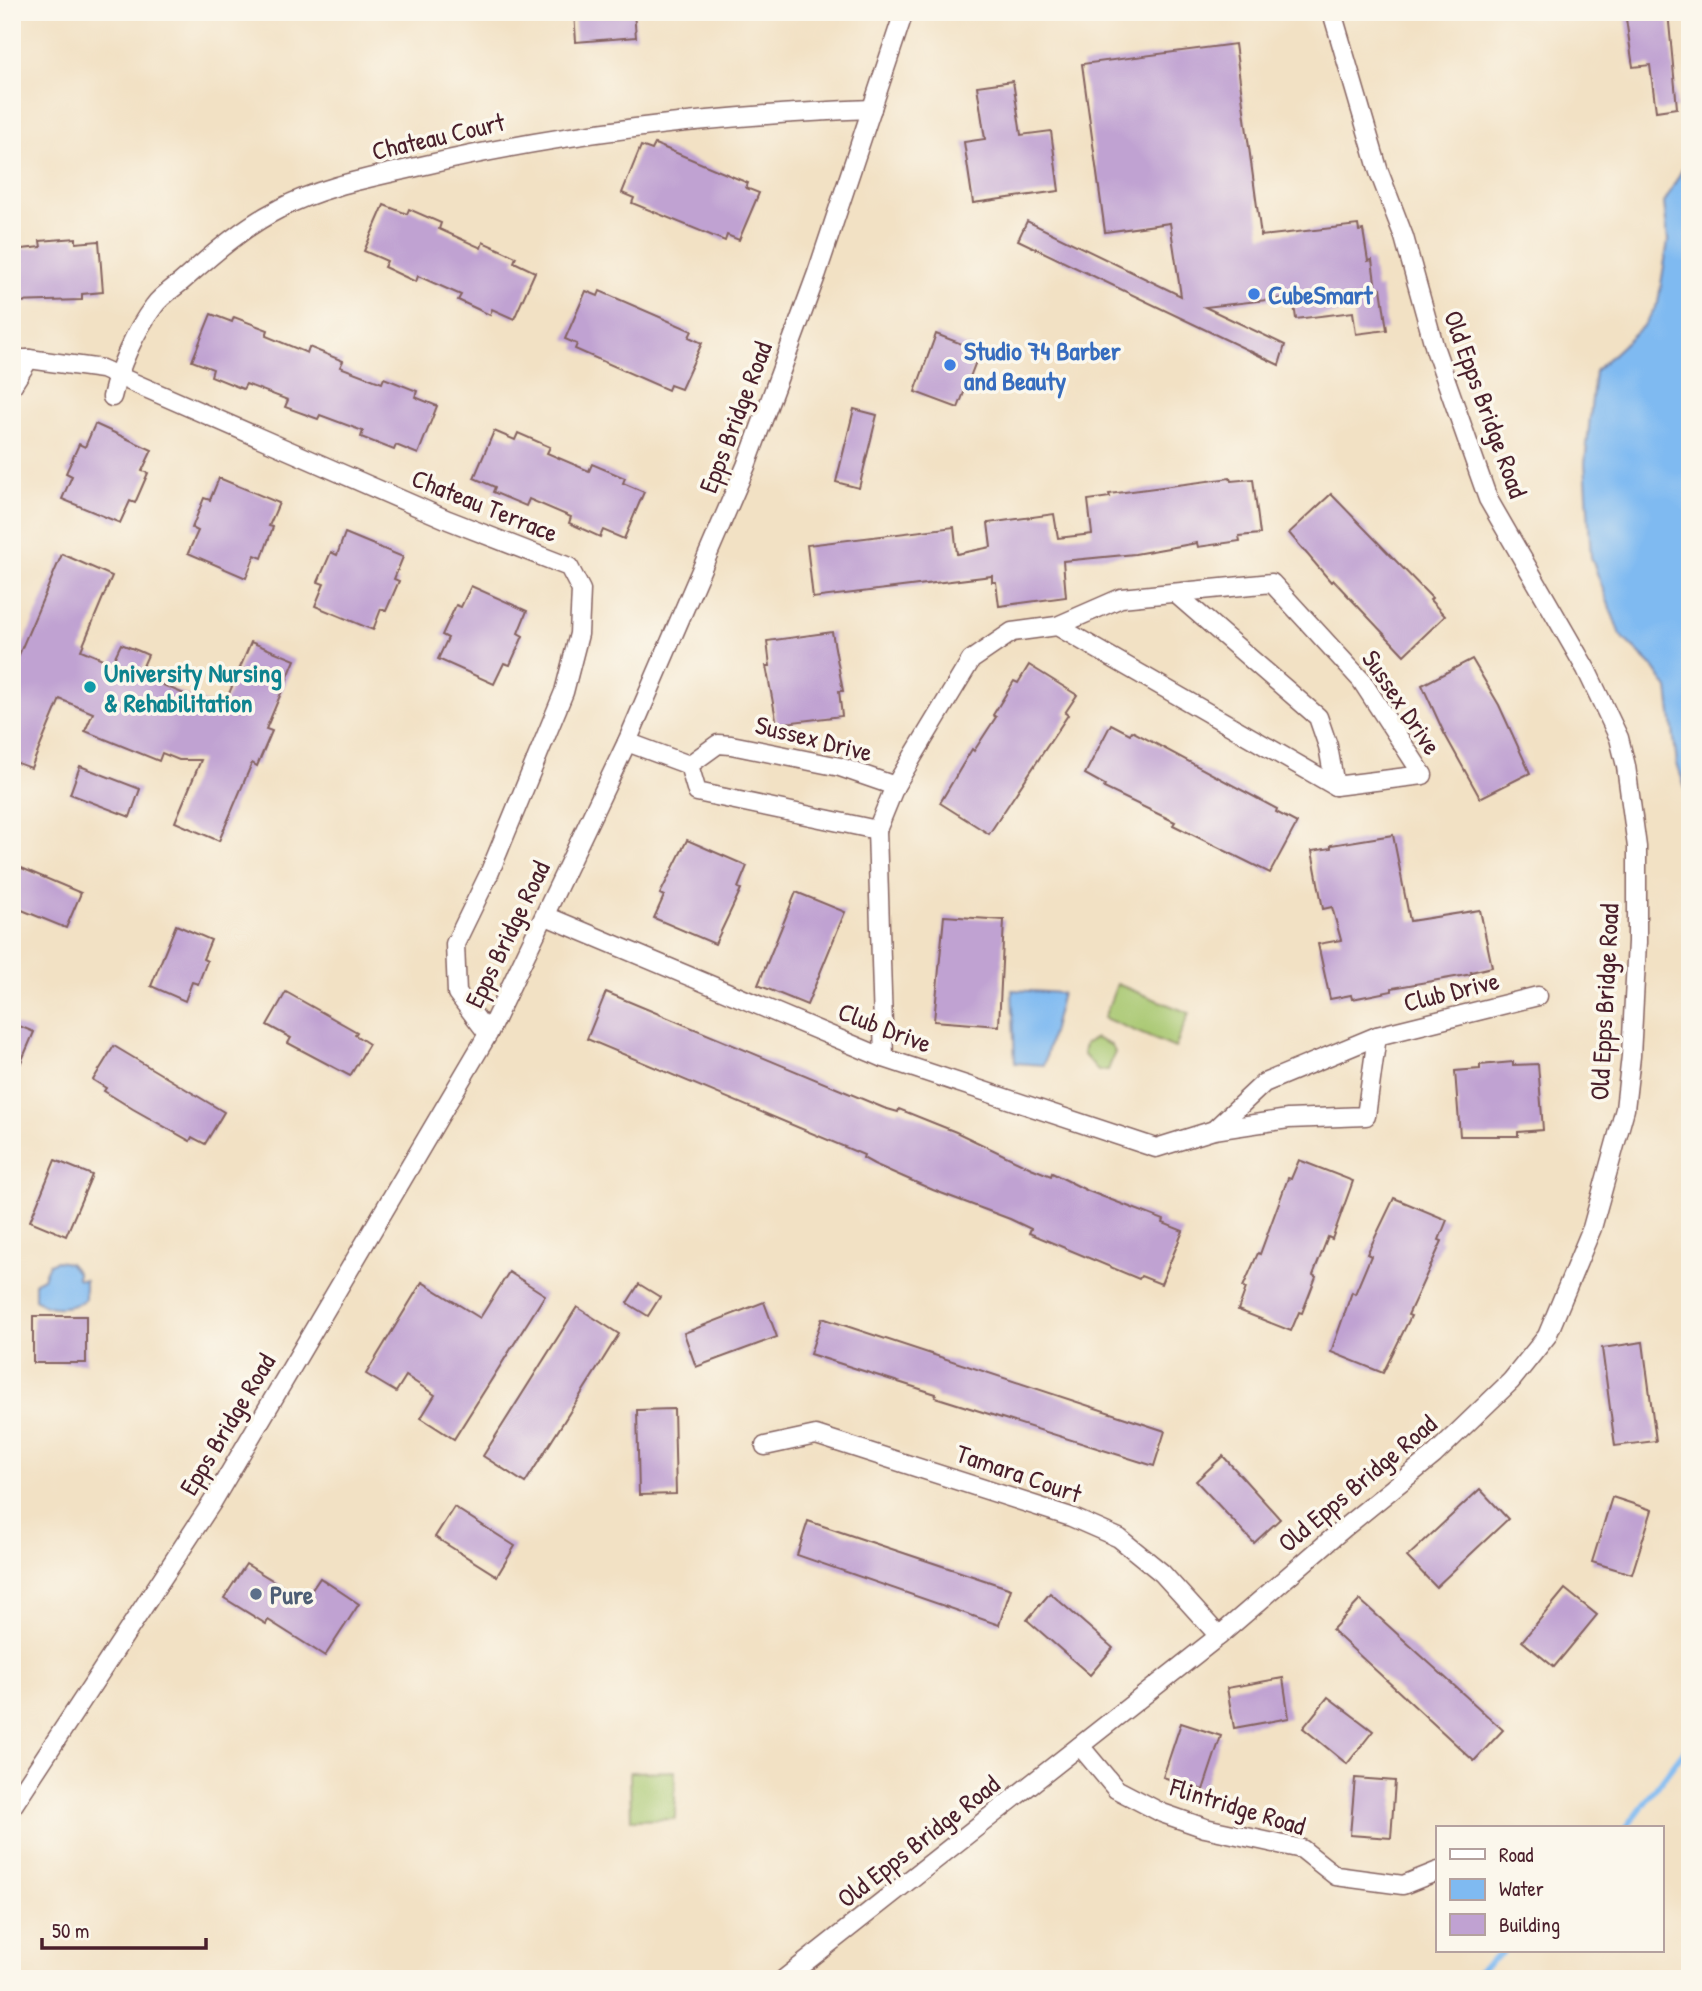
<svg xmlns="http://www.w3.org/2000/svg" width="1702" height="1991" font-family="'Patrick Hand',sans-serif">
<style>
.green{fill:#a7c770;stroke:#78734e;stroke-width:2}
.water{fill:#7fbaf1;stroke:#646c8e;stroke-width:2}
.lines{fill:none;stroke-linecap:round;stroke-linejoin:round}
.stream{stroke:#7fbaf1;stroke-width:6}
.building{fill:#c0a2d2}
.minor-casing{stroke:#856361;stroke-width:21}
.minor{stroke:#fff;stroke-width:18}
.shop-dot{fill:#3f7fe0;stroke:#fbf7ec;stroke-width:2.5}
.culture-dot{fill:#0f9aa8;stroke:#fbf7ec;stroke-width:2.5}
.service-dot{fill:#5c6f8a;stroke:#fbf7ec;stroke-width:2.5}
.labels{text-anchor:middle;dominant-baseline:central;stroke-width:7;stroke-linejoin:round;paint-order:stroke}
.street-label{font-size:26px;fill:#4a1f2b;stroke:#fbf7ec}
.shop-label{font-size:26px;font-weight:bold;fill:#366cbe;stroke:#fbf7ec;text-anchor:start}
.culture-label{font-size:26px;font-weight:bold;fill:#0d838f;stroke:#fbf7ec;text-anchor:start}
.service-label{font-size:26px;font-weight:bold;fill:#4e5e75;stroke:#fbf7ec;text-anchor:start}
</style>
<rect width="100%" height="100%" fill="#fbf7ec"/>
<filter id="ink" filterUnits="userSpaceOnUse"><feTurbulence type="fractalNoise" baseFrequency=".0143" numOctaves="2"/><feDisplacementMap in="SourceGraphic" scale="14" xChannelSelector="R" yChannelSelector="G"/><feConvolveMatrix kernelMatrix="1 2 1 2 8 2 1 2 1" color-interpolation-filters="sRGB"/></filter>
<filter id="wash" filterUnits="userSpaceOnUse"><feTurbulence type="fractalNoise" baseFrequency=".00686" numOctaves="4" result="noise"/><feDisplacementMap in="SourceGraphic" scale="28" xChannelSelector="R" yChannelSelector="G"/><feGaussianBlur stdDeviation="1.57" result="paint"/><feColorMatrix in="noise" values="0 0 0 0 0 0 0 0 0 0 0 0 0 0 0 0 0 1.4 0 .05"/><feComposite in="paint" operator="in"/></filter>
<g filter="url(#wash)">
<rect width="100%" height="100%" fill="#f2e1c4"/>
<g class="green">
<polygon points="1117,984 1189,1013 1175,1048 1104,1018"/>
<polygon points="1095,1038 1111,1045 1115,1052 1108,1070 1098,1071 1083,1054 1085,1044"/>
<polygon points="675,1771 675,1819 631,1820 630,1772"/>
</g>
<g class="water">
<polygon points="1690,155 1690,802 1677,764 1668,689 1653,667 1620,635 1591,557 1585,463 1595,371 1645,324 1658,303 1668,241 1664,203"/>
<polygon points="1012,990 1062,993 1044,1065 1015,1063"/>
<path d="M56 1261 69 1263 77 1272V1279L85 1280V1299C73 1309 48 1311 35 1299V1282L43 1278 49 1264Z"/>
</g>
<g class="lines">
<g class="stream">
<polyline points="1626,1828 1690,1743"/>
<polyline points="1468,1979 1504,1951"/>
</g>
</g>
<g id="blocks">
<g class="building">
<polygon points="574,12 634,12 636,37 576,42"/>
<polygon points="1625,12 1668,12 1677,108 1656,111 1650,65 1633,67"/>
<polygon points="1235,44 1261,236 1358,225 1359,231 1363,230 1368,261 1372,260 1376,289 1381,288 1387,330 1356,334 1353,312 1296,319 1293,297 1205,307 1285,345 1279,365 1018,240 1027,221 1181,296 1170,223 1105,232 1082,64"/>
<polygon points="1013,81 1021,135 1051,131 1059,191 973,203 964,142 985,139 977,86"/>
<polygon points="655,144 748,183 746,188 759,193 739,240 727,235 725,241 632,203 634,198 622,193 641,146 652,150"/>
<polygon points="384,205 407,214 409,209 441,223 439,229 481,248 483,242 516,257 514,262 535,272 514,319 492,309 490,315 458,300 461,295 418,276 416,282 384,267 387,261 364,251"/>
<polygon points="76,238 76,243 99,241 103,292 82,294 82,300 12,302 12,250 41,247 40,241"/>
<polygon points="586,291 598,296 600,291 692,331 689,337 702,343 681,389 670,385 668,390 575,349 577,344 565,339"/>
<polygon points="211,314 232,322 234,317 268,330 266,336 307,353 309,347 343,361 340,367 382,383 384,378 417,391 415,397 437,406 418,454 396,445 394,450 361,437 363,431 320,415 318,419 285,407 288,400 246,384 243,389 211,376 213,369 192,361"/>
<polygon points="936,334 980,351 958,408 915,392"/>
<polygon points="854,409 877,415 859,488 836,482"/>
<polygon points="95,424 152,450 142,471 148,473 135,503 130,501 120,523 62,499 72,476 66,473 79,444 85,447"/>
<polygon points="494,431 515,440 518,433 550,447 547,453 589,471 592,464 625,478 623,483 644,492 624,539 603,530 600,537 569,523 571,517 529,499 526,506 493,492 495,487 474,478"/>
<polygon points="219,478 279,503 269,526 273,527 262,558 255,555 246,578 188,553 198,531 192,528 204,498 210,500"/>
<polygon points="1230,478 1231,481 1253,479 1260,534 1239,536 1240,541 1198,547 1197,543 1135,554 1063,561 1066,597 999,606 996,582 992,582 992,576 813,598 807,545 954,527 957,554 991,547 988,523 1054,514 1058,538 1092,534 1088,500 1110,497 1109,494"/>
<polygon points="1331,494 1432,598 1430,600 1445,616 1404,655 1333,580 1331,582 1289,533"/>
<polygon points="345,533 403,557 394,579 399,581 386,611 381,609 373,630 315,606 324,584 318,582 331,552 337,555"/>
<polygon points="62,554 112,576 81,650 112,663 121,644 139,651 148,655 139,675 222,710 251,642 295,660 266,729 272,731 257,766 252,763 219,841 175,822 201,760 179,760 162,753 159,761 85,731 93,713 60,699 31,768 12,761 12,671"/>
<polygon points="471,586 527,611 518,633 523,636 510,665 504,663 494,684 438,659 448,638 442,635 456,605 461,607"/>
<polygon points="832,632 843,691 839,691 842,716 777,724 766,666 770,666 767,641"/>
<polygon points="1472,659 1499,705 1530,773 1480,798 1444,733 1422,685"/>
<polygon points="1029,665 1077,695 1065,713 1068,715 989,834 940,803 972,749 974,751 996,717 993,715 1014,681 1018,683"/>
<polygon points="1111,724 1130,734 1132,731 1277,809 1276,812 1297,823 1270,873 1173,825 1175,822 1104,788 1105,785 1085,774"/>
<polygon points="80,766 140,789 130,817 70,794"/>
<polygon points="1393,835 1410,921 1480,910 1492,967 1471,972 1472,974 1392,988 1392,991 1352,999 1351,995 1330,999 1318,944 1341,940 1332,907 1323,909 1312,851 1331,848 1331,845"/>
<polygon points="687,840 747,866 738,888 741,889 715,944 654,918 664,896 660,894"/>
<polygon points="12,864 81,893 66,928 12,906"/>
<polygon points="796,892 845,912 807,1005 758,985"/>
<polygon points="944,916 1004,920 999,1026 934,1021"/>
<polygon points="176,925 211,940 203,959 207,961 198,984 192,982 185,1001 151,986"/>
<polygon points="286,992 357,1032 355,1035 369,1044 350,1076 288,1043 291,1038 267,1025"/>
<polygon points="606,992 884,1108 898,1112 899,1109 956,1132 1031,1168 1051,1176 1052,1173 1088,1191 1164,1220 1163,1223 1183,1231 1161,1284 1141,1276 1139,1279 1029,1233 1031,1229 1010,1219 933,1190 874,1164 863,1158 864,1155 587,1039"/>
<polygon points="12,1023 34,1032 12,1083"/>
<polygon points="114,1046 224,1112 205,1144 192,1137 190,1141 133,1109 104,1091 106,1088 93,1080"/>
<polygon points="1513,1062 1513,1065 1538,1064 1543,1130 1518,1132 1518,1136 1460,1136 1455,1071 1480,1069 1480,1065"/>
<polygon points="55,1160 92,1175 66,1236 30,1221"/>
<polygon points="1299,1160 1353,1181 1332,1239 1328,1237 1313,1275 1316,1277 1302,1313 1299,1312 1291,1331 1238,1310 1246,1288 1243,1287 1258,1253 1260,1254 1288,1178 1291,1179"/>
<polygon points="1394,1198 1447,1220 1439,1240 1442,1241 1408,1315 1411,1316 1383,1373 1331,1352 1352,1292 1355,1294 1371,1256 1367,1254"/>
<polygon points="509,1272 545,1295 454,1439 421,1418 435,1395 406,1376 396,1392 366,1374 422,1282 480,1318"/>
<polygon points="639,1284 660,1297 648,1316 627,1303"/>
<polygon points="764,1302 777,1337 696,1367 684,1333"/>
<polygon points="577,1307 619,1334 525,1483 483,1456"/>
<rect x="33" y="1316" width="53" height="47"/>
<polygon points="822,1318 1165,1431 1154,1466 935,1397 936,1394 810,1354"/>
<polygon points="1643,1342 1656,1441 1615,1446 1602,1348"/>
<polygon points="674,1409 676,1494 639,1495 637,1410"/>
<polygon points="1223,1456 1280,1519 1254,1543 1196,1481"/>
<polygon points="1480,1489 1508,1519 1436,1587 1407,1557"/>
<polygon points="1612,1497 1652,1510 1632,1574 1592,1562"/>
<polygon points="454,1507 515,1546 497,1576 435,1537"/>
<polygon points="808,1521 1011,1589 999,1625 797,1555"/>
<polygon points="246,1564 305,1600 320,1578 359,1604 325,1656 268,1620 266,1624 224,1598"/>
<polygon points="1565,1589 1597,1615 1554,1667 1522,1641"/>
<polygon points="1050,1593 1113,1648 1090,1675 1027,1620"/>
<polygon points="1360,1600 1503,1730 1474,1761 1332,1630"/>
<polygon points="1283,1678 1289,1718 1234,1728 1227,1688"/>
<polygon points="1328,1697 1373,1731 1347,1764 1303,1728"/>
<polygon points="1181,1723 1221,1736 1203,1790 1163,1777"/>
<polygon points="1355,1778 1395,1781 1391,1838 1350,1835"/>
</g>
</g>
</g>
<g filter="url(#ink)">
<use href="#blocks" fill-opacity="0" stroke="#856361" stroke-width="2"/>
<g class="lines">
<defs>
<g id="minor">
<polyline points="12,359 29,359 102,369 448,520 569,567 581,590 579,634 564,692 489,874 455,944 457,993 488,1034"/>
<polyline points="12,386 29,359"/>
<path d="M112 397C119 367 135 331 154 306 160 297 172 289 181 282 212 255 243 227 279 209 322 186 374 177 421 166 569 131 720 115 872 109"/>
<polyline points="1175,593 1318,717 1328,746 1335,786"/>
<polyline points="627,742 689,765"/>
<polyline points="877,830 697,792 689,765 718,744 731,745 840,767 895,786"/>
<polyline points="546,916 884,1058 1156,1148 1214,1130 1288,1119 1366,1116 1377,1036"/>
<polyline points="884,1058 877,830 895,786 971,660 1012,632 1057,626 1335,786 1423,775 1361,680 1272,583 1121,598 1057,626"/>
<polyline points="1214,1130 1264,1083 1377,1036 1538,996"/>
<polyline points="765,1446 816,1435 1071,1517 1119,1538 1162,1573 1219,1636"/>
<polyline points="1080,1746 1116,1789 1162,1813 1205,1828 1302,1849 1336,1876 1403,1885 1438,1871"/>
<polyline points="12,1807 213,1501 488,1034 627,742 746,466 817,273 904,12"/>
<polyline points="784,1979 1219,1636 1344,1528 1434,1455 1511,1381 1547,1336 1592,1228 1625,1109 1631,1056 1637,942 1637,847 1626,766 1619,738 1586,669 1488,499 1435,349 1404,237 1379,172 1332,12"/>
</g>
</defs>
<use href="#minor" class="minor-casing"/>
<use href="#minor" class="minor"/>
</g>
</g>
<g class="shop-dot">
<circle cx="1254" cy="294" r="7"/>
<circle cx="950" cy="365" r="7"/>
</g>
<circle class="culture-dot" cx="90" cy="687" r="7"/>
<circle class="service-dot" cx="256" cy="1594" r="7"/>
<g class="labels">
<g class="street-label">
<text transform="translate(438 136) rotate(-13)">Chateau Court</text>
<text transform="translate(1486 404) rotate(70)">Old Epps Bridge Road</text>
<text transform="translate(735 417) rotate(-69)">Epps Bridge Road</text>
<text transform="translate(485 505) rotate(22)">Chateau Terrace</text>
<text transform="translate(1402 702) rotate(56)">Sussex Drive</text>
<text transform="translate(814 738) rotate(14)">Sussex Drive</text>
<text transform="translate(507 934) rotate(-64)">Epps Bridge Road</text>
<text transform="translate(1451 991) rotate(-14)">Club Drive</text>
<text transform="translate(1604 1002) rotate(-87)">Old Epps Bridge Road</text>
<text transform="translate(885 1027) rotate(21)">Club Drive</text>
<text transform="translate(227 1424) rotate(-59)">Epps Bridge Road</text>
<text transform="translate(1019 1473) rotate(19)">Tamara Court</text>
<text transform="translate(1357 1483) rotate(-40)">Old Epps Bridge Road</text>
<text transform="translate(1238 1806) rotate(17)">Flintridge Road</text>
<text transform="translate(918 1841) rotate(-38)">Old Epps Bridge Road</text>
</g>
<g class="shop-label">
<text x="1268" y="294">CubeSmart</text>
<text x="964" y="350">Studio 74 Barber<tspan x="964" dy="30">and Beauty</tspan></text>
</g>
<g class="culture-label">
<text x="104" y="672">University Nursing<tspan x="104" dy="30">&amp; Rehabilitation</tspan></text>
</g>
<g class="service-label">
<text x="270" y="1594">Pure</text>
</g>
</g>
<rect width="1702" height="1991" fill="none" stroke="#fbf7ec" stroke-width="42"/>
<rect x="1436" y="1826" width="228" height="126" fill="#fbf7ec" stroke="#b4a19f" stroke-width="2"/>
<rect x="1450" y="1849" width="35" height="10" fill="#ffffff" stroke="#b4a19f" stroke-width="2"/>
<text x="1499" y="1862" font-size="21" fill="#4a1f2b">Road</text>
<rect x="1450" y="1879" width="35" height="21" fill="#7fbaf1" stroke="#b4a19f" stroke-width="2"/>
<text x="1499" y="1896" font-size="21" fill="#4a1f2b">Water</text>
<rect x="1450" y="1914" width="35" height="21" fill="#c0a2d2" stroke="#b4a19f" stroke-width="2"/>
<text x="1499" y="1932" font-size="21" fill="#4a1f2b">Building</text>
<path d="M42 1938v10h164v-10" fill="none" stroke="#4a1f2b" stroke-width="3.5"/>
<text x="52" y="1938" font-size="21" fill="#4a1f2b" stroke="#fbf7ec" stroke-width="5" paint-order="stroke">50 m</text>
</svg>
